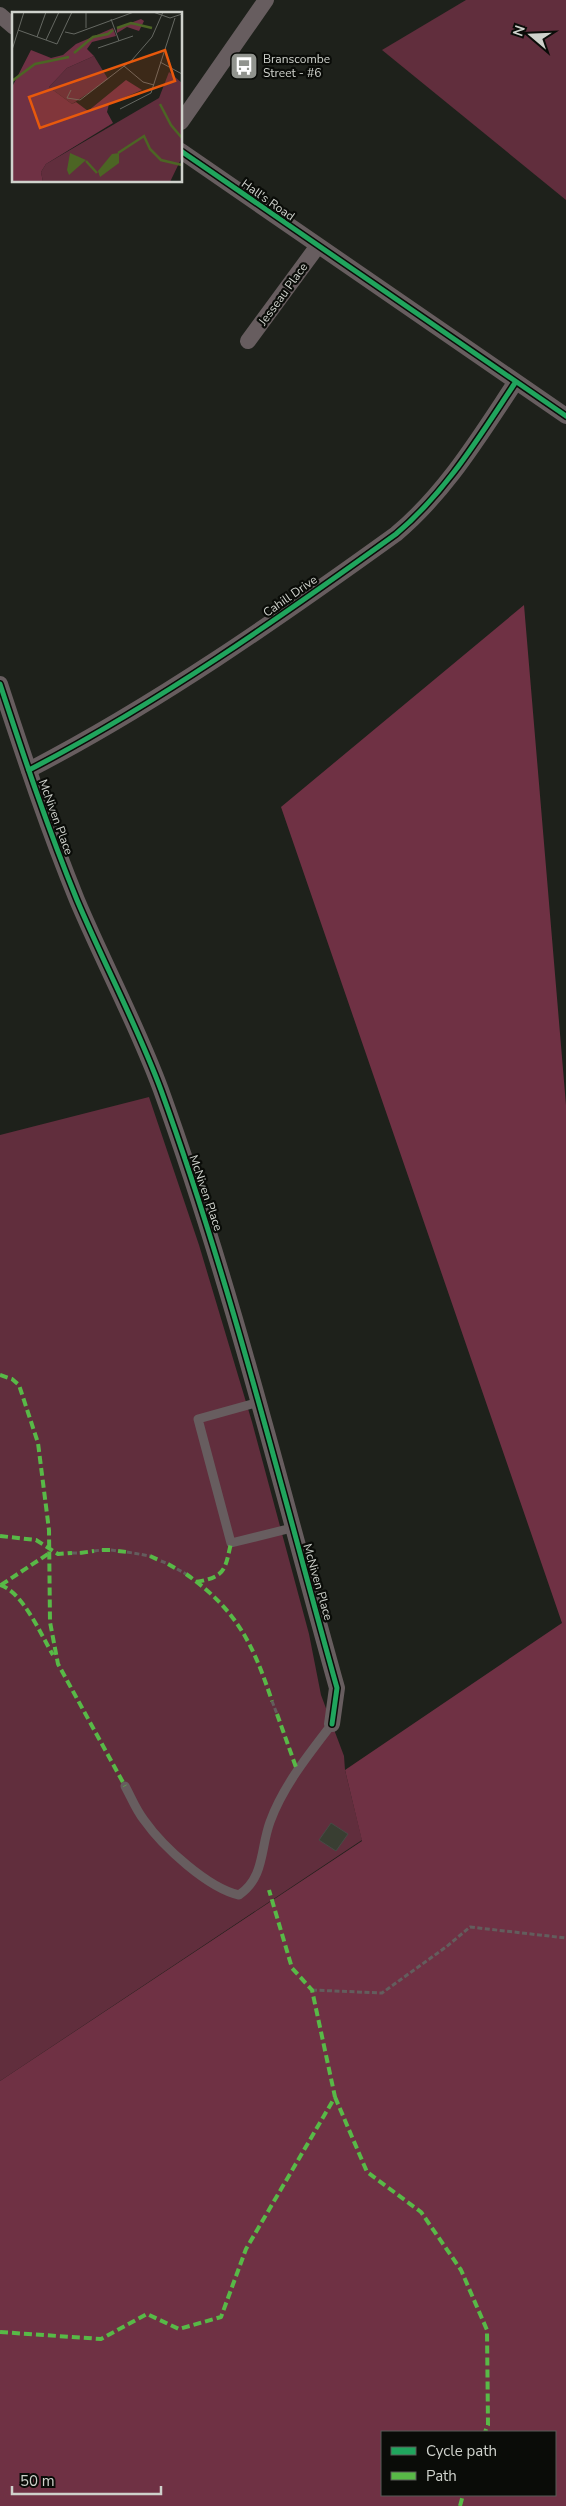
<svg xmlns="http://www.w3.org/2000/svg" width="566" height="2506" font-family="'Nunito Sans',sans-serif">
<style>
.green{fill:#612e3d}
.forest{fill:#6f3144;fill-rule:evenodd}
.building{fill:#393e32;stroke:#474a45}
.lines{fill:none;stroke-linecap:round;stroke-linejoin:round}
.path{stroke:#635d5d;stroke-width:3;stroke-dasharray:5 2.5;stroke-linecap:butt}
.lane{stroke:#675d5f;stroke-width:9}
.street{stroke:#675d5f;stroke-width:16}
.quiet{stroke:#58b947;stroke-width:4;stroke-dasharray:8 4;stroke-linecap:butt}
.cycleway-casing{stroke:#0a0c08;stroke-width:8}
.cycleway{stroke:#20a55d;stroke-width:5}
.labels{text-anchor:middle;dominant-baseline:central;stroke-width:4.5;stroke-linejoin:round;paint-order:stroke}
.poi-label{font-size:12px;fill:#cfd2cc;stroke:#0a0c08;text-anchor:start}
.street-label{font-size:12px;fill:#cfd2cc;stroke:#0a0c08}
.inset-river{fill:none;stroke:#4c6524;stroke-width:2.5}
.inset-road{fill:none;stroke:#656862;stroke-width:1}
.view{fill:#e8590c;fill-opacity:0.15;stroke:#e8590c;stroke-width:2.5}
.inset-edge{fill:none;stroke:#cfd2cc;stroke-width:2.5}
</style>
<rect width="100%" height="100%" fill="#1e211b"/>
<g class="green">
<polygon points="466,0 566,0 566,200 382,50"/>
<polygon points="149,1097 199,1245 252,1422 309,1634 321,1695 344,1756 345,1770 362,1840 0,2081 0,1135"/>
</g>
<path class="forest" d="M524 605 566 1105V2506H0V2081L362 1841 345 1770 562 1623 281 807ZM382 2432H555V2495H382Z"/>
<polygon class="building" points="331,1823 348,1834 336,1851 319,1840"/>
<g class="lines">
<g class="path">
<polyline points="111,1550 118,1551"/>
<polyline points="94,1551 102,1550"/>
<polyline points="127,1552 150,1556"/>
<polyline points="72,1553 80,1553"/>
<polyline points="161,1561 168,1564"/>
<polyline points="177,1569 186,1574"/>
<polyline points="272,1701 277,1714"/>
<polyline points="312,1990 382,1993 446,1947 470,1927 566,1938"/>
</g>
<g class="lane">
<polyline points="259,1402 198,1419 231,1543 292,1528"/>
<path d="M125 1786C131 1797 136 1810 144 1820 163 1847 208 1888 239 1895 265 1877 260 1849 270 1822 283 1786 309 1754 332 1724"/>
</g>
<g class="street">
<polyline points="0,15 14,27"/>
<polyline points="181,122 266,0"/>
<polyline points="181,151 566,416"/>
<polyline points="248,341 317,247"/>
<path d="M0 684C24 757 48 829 77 900 104 964 137 1025 161 1090 232 1286 281 1488 337 1688L332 1724"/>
<path d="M29 770C158 703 278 619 396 534 446 492 479 437 515 383"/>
</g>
<g class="quiet">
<polyline points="0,1375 12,1379 19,1385 38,1443 49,1530 50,1622 58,1664 125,1786"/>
<polyline points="0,1536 36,1540 58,1554 72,1553"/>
<polyline points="102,1550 111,1550"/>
<polyline points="118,1551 127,1552"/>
<polyline points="80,1553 94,1551"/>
<polyline points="150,1556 161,1561"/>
<polyline points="168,1564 177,1569"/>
<path d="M186 1574C237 1610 253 1644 272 1701"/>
<path d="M196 1582C226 1577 225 1569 231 1543"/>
<path d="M0 1585C23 1592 41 1635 53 1655"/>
<polyline points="1,1585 48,1554"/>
<polyline points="277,1714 297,1770"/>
<polyline points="335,2097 367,2172 421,2212 461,2270 487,2330 488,2425 485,2432"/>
<polyline points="0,2332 101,2339 147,2314 179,2329 221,2317 246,2249 335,2097 312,1990 292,1968 269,1890"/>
<polyline points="460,2506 463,2495"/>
</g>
<defs>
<g id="cycleway">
<polyline points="181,151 566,416"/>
<path d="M0 684C24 757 48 829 77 900 104 964 137 1025 161 1090 232 1286 281 1488 337 1688L332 1724"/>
<path d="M29 770C158 703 278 619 396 534 446 492 479 437 515 383"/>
</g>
</defs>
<use href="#cycleway" class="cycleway-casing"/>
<use href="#cycleway" class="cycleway"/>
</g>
<defs>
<symbol id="bus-square" viewBox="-11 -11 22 22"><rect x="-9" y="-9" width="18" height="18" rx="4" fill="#91948e" stroke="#0a0c08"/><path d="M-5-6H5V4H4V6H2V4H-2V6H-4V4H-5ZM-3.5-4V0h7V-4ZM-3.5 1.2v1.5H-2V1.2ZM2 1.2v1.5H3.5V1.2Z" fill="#fff"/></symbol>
</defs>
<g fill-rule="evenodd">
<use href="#bus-square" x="228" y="50" width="32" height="32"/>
</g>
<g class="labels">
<g class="poi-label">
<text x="263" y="59">Branscombe<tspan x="263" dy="14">Street - #6</tspan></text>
</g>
<g class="street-label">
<text transform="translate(268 200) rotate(35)">Hall's Road</text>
<text transform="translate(283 294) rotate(-54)">Jesseau Place</text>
<text transform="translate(290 596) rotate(-35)">Cahill Drive</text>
<text transform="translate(56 817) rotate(70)">McNiven Place</text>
<text transform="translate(206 1193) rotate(71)">McNiven Place</text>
<text transform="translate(318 1582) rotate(74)">McNiven Place</text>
</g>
</g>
<g transform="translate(12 12)">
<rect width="170" height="170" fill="#1e211b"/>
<path d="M82 44 96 67 81 78 60 92 37 75 55 56ZM157 60 170 71V145L158 170H31L29 160 34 152 147 86Z" fill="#612e3d"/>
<path d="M129 7 132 9 127 19 115 15 105 21V16ZM101 16 104 24 80 30 75 37 82 44 55 56 37 75 60 92 64 90 76 99 114 68 130 78 97 92 95 100 101 111 34 152 29 160 31 170H0V75L19 38 39 46 51 43 64 32Z" fill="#6f3144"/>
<path d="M58 141 74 148 57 163 55 158ZM107 141V151L88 165 86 159 100 142Z" fill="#4c6524"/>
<path class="inset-river" d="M105 16 119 11 140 16M62 41 81 25 96 22 101 18M0 69 23 52 57 45M148 92 159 113 170 126M106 141 132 124 138 137 149 148 170 153M74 149 85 161"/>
<path class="inset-road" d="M74 0V16M141 0 158 6 170 2M99 7 107 29M6 18 45 32 60 0M53 20 62 22 122 0M25 25 34 0M34 28 47 0M86 36 121 24M0 38 12 0M148 50 170 62M112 54 131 70 142 73M59 78 55 86 68 88 120 48 140 25 151 0M108 97 139 81 163 6"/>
<path class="view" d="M153 38 163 69 28 116 17 85Z"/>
<rect width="170" height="170" class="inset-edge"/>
</g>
<rect x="381" y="2431" width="175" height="65" fill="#0a0c08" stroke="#595b56"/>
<rect x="391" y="2447" width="25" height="8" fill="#20a55d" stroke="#595b56"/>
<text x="426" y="2456" font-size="15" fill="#cfd2cc">Cycle path</text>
<rect x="391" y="2472" width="25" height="8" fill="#58b947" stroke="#595b56"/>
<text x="426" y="2481" font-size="15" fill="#cfd2cc">Path</text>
<g transform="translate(531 35) rotate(289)" stroke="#0a0c08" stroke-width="4" paint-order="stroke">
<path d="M0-4L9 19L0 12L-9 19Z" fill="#cfd2cc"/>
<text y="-8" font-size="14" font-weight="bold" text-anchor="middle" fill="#cfd2cc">N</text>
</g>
<path d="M12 2486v8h149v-8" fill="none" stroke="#cfd2cc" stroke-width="2.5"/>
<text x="20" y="2486" font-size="15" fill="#cfd2cc" stroke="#0a0c08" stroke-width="4" paint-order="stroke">50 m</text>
</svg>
